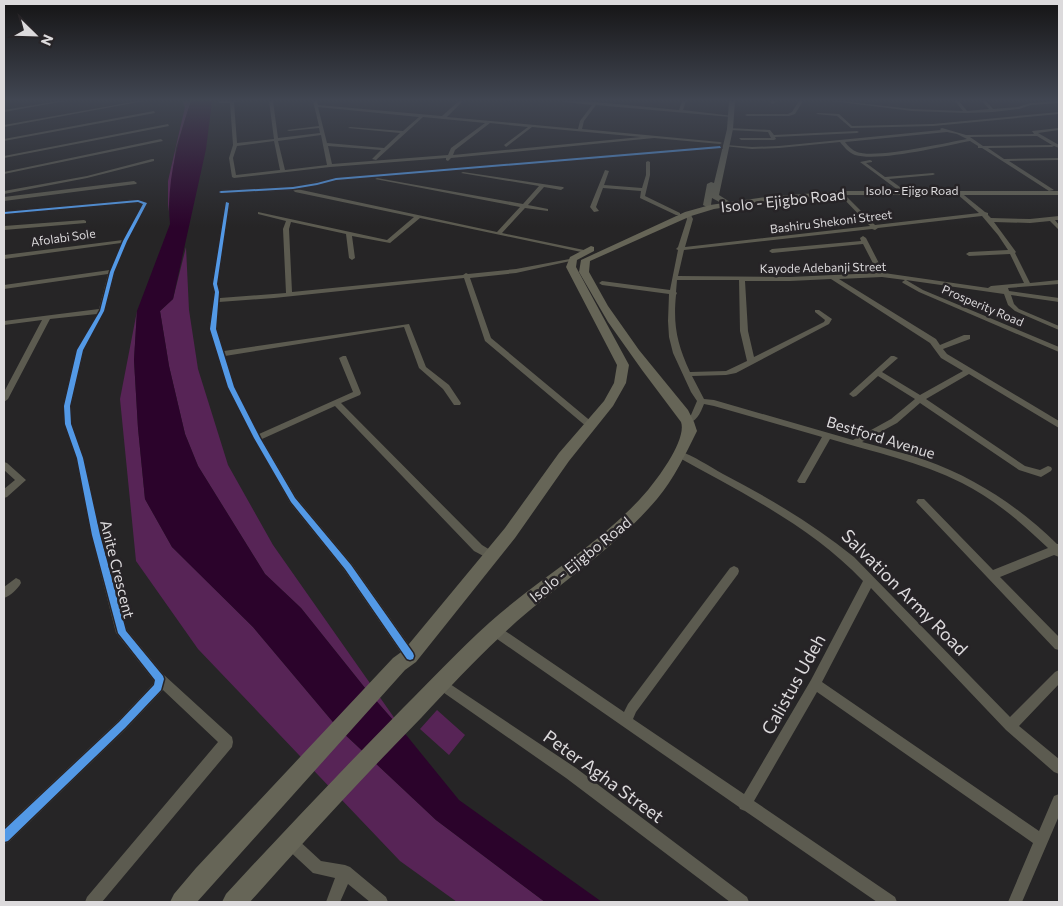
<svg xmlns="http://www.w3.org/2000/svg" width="1063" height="906" font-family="Commissioner,sans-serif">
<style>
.green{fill:#572456}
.water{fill:#2b032b}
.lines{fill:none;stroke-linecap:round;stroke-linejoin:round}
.street{fill:#5c5b50;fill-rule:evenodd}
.secondary{fill:#5d5d52;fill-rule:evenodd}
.primary{fill:#666557;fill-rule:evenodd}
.cycleway-casing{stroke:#272427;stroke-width:3}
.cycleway{fill:#5399e6;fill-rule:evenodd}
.labels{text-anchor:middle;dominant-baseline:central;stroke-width:5;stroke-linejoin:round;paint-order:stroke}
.far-street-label{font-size:12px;fill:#dcdadc;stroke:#272427}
.street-label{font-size:15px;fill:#dcdadc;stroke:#272427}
.near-street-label{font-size:18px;fill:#dcdadc;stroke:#272427}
</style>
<rect width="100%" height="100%" fill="#262526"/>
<g class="green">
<polygon points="182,101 191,101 176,148 168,212 168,181 185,107"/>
<polygon points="186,247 189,310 198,369 228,465 273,545 407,736 365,688 301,608 265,574 198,466 185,434 169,366 160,311 173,299"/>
<polygon points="137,311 134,360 138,428 145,499 172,547 253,627 338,728 436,820 545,902 457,902 400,861 198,649 136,561 120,399"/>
<polygon points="437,710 465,735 449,755 420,729"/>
</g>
<path class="water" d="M191 101H212L206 149 173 299 160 311 169 366 185 434 198 466 265 574 301 608 365 688 407 736 459 800 602 902H545L436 820 338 728 253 627 172 547 145 499 138 428 134 360 137 311 170 224C166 182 178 140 191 101Z"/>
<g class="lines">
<g class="street">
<polygon points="59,101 65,101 4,112 4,110"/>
<polygon points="138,101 144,101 4,127 4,125"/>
<path d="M218 101H240L234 102 237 143 274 139 269 101H273L278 138 320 133 319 128 289 131 287 130 319 126 313 101H317L318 105 442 116 459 101H463L447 117 578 129 580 121 592 105 565 102 563 101 595 102 679 110 682 101H686L683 110 733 116 731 117 596 105 584 121 582 129 720 142 722 143 720 144 654 138 451 158 448 161 446 160V158L330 167 234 178 232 177 229 158 233 145 230 103H219ZM318 107 419 117 403 131 350 127 348 128 400 133 384 148 327 143ZM423 117 485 123 451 148 448 155 332 164 328 146 381 150 372 159 376 160ZM490 123 528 127 504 145 506 147 532 127 641 137 453 155 455 150ZM321 135 327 165 285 170 278 141ZM274 141 280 170 236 175 233 158 237 146Z"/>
<polygon points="772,101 776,101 773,104 771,103"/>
<polygon points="799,101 803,101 795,114 789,116 747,116 745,115 747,114 788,114 792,112"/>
<polygon points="832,101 840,101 912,109 963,111 955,101 959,101 967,111 989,109 982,101 986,101 993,109 1018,107 1030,103 1059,101 1059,103 1031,105 1019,109 993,112 966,113 912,111"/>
<polygon points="154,111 155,113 4,141 4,139"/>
<polygon points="1059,112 1059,114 933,126 851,128 837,116 816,114 818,113 839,114 852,126 933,124"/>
<polygon points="168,124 169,126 4,158 4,156"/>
<polygon points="728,128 770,130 774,135 857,131 859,132 857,133 775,137 776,139 774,140 741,140 739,138 771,138 768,132 730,130"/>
<path d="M942 128 966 135 1034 134 1032 131 1059 128V130L1038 133 1059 145V148L1054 146 1052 147 988 148 1004 159 1059 158V160L1009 161 1054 190 1049 191 982 148H978V146L970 141C944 146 879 162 855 155 849 153 844 147 840 142L779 148 752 149 724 146 726 145 752 147 779 146 941 130 940 129ZM947 132 957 134 967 139C945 143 875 159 857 152 852 150 848 146 845 142ZM1035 136H1037L1052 145 983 146 970 137Z"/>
<polygon points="161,139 163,141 4,174 4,172"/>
<polygon points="720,146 722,148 336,180 297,189 497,232 520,207 375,179 377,178 523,204 539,186 461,173 463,172 563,187 564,188 561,190 544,187 528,205 548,209 548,211 525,208 502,233 584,250 586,251 586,253 420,218 390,243 352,236 355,258 352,260 349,258 346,234 291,222 289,229 292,292 463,275 466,273 468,274 516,269 575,258 575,260 516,273 470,278 491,338 593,423 594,425 593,427 587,427 485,341 464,278 274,298 219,302 217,329 224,351 409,324 426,367 449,385 461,403 460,405 454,405 443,389 419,368 404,327 225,356 235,387 259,434 353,392 339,358 343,356 346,356 361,393 360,395 341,403 482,545 495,553 496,556 495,559 491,560 474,551 335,406 262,439 296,497 352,564 414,652 416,656 414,660 410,662 406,660 344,570 290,503 253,438 227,387 209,329 214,292 212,284 225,202 230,203 218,284 220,292 220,298 286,293 283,229 286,221 258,214 258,212 387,240 414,217 295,192 293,190 221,194 218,192 221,190 293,186 336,178"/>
<polygon points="152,159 154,159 154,161 87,178 4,194 4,191 87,176"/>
<polygon points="870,160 872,161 872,162 866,163 885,177 933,173 935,174 933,175 889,179 904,190 905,191 902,193 860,162"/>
<polygon points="648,161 650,162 650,175 645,196 680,213 680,215 676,215 640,198 641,191 603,188 596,207 599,211 594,212 590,207 605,170 609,171 604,185 642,188 646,175 646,162"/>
<polygon points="134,181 137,183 136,184 4,201 4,197"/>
<path d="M841 191 875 225 979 213 957 194V192L959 191 985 212 988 213V215L991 218 1030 219 1059 216V220H1055L1059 225V230L1050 221 1030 223 994 222 1016 252 1015 253 1030 283 1059 280V284L1008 288 1009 291 1059 298V302L1011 295 1014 304 1019 309 1059 326V330L1015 311 1008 305 1004 294 906 280 923 290 1059 347V352L919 292 903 283 902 282 905 280 882 277 839 279 936 339 940 345 964 335H970V339L943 349 947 354 1059 421V428L969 374 926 399 1025 466 1040 470 1048 466 1051 467 1052 469 1051 471 1041 477 1019 470 920 403 897 423 862 442C883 448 905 453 925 460 976 478 1019 507 1057 544H1059V557L1054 555 1000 577 1059 637V650L1055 649 916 502 918 499H924L993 570 1048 548C1022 523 994 499 962 483 920 462 874 452 830 439L805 483H799L797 481 822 437 714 406 704 404C700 414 696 424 684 423L683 421 691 415 697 401 691 392 673 353 669 337 668 321 669 294 602 285 599 283 602 281 670 290 678 250 676 249 678 247 687 219 685 214 688 212 690 213 693 219 685 247 870 226 839 194V192ZM982 216 998 235 1008 250 969 252 966 254 969 256 1010 254 1024 283 991 286 988 288 884 273 866 238 863 236 860 238 861 241 772 249 769 251 772 253 863 244 878 273 790 277 678 276 684 250 872 229 875 230 878 228ZM831 279 930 343 941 358 963 371 920 395 882 372 898 358 894 356H891L849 394 853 397 856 396 878 376 915 399 891 419 853 440 714 400 704 399 692 376 726 375 736 373 829 324 832 319 819 310H815V312L825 320 824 322 754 357 748 331 745 281H790ZM677 280H739L740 331 747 361 726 371 690 372C677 344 673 325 676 295L677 293 676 292Z"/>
<polygon points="138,199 148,203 128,241 115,272 105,311 84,350 71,406 72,424 84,458 101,535 127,630 164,675 232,737 233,742 232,747 102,902 85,902 87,897 218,742 163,690 126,729 9,842 4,844 4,828 118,721 153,684 154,681 116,633 91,535 76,458 64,424 63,406 76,350 97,314 50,319 8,399 4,402 4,392 42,320 4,325 4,321 99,309 108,274 4,289 4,285 110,270 121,243 4,259 4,255 123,240 142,204 138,203 4,215 4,211"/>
<polygon points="84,220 86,221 86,223 4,230 4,226"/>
<path d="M679 451C694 456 709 466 723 474 769 498 813 524 854 557L1010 717 1055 672 1059 670V684L1019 726 1059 759V774L1054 772 1006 730 871 588 822 682 1039 831 1054 796 1059 794V816L1022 902H1008L1033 843 817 692 754 801 895 897 897 902H877L745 811 740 809 739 807 490 634 488 630 490 626 494 625 498 626 624 712 628 704 730 568 734 566 738 568 739 571 738 574 636 712 633 719 744 794 811 680 863 581C811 526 742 493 676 456L675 454Z"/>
<polygon points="4,462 7,463 26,480 7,497 4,498 4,489 15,480 4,470"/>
<path d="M16 578 20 580 21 583C18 589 10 596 4 598V587Z"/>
<polygon points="441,678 576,768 747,897 749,902 730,902 566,778 437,688 435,684 437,680"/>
<polygon points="290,835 295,837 321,861 345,865 350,867 386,897 388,902 370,902 348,884 340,902 326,902 335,878 313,873 285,847 283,842 285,837"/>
</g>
<polygon class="secondary" points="729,101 735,101 733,129 719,195 730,202 723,204 712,198 711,205 707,207 703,205 707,184 711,182 714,183 727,129"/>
<g class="primary">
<path d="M841 191H1059V195H841L766 201 714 209 691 216 590 261 589 272 608 306 639 350 688 410 694 422 697 431C685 455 674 479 657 499 612 552 551 588 501 636 473 662 448 689 422 717 363 777 306 839 250 902H222L226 894C284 831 343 769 403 708 431 680 459 650 489 623 540 577 603 543 648 490 659 477 687 439 681 422L642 370 608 322 579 272 581 260 685 212 710 205 766 197Z"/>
<polygon points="591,246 594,247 594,251 577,260 576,267 629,365 626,383 613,406 569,461 515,538 416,662 405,670 197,902 170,902 174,894 196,868 393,658 404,650 505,528 559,453 604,401 614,383 617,365 566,267 570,257"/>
</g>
<defs>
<g id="cycleway">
<polygon points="720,146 721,148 336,180 317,185 293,189 221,193 219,192 221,191 293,187 317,183 336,178"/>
<polygon points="138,200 147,203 127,241 114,272 104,311 83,350 70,406 71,424 83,458 100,535 126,631 163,676 164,679 161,690 125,728 8,841 4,842 4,830 119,722 154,685 155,680 118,633 92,535 77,458 65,424 64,406 77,350 100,311 110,272 123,241 143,204 138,202 4,214 4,212"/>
<polygon points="226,202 229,203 217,284 219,292 216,329 234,387 260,438 295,498 351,565 413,653 414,656 413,659 410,660 407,659 345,569 291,502 254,438 228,387 210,329 215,292 213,284"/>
</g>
</defs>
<use href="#cycleway" class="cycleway-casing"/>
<use href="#cycleway" class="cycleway"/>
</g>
<linearGradient id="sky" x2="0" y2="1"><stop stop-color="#151415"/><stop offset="0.44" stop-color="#414652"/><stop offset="1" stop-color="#414652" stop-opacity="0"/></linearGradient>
<rect width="1063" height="227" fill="url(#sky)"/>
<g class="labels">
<g class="far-street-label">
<text x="912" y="190">Isolo - Ejigo Road</text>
<text transform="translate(831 221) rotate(-7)">Bashiru Shekoni Street</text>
<text transform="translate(63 237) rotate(-8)">Afolabi Sole</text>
<text transform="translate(823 267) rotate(-1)">Kayode Adebanji Street</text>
<text transform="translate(983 305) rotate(23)">Prosperity Road</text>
</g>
<g class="street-label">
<text transform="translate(783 200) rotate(-6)">Isolo - Ejigbo Road</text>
<text transform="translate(881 437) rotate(17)">Bestford Avenue</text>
<text transform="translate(580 559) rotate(-39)">Isolo - Ejigbo Road</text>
<text transform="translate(118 569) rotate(76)">Anite Crescent</text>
</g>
<g class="near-street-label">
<text transform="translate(905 592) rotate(45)">Salvation Army Road</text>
<text transform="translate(793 684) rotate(-61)">Calistus Udeh</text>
<text transform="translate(604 776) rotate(36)">Peter Agha Street</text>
</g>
</g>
<rect width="1063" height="906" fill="none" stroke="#dcdadc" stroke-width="10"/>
<g transform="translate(35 35) rotate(113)" stroke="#272427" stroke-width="4" paint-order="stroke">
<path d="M0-4L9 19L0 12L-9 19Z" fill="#dcdadc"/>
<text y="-8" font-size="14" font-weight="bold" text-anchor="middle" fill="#dcdadc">N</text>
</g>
</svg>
